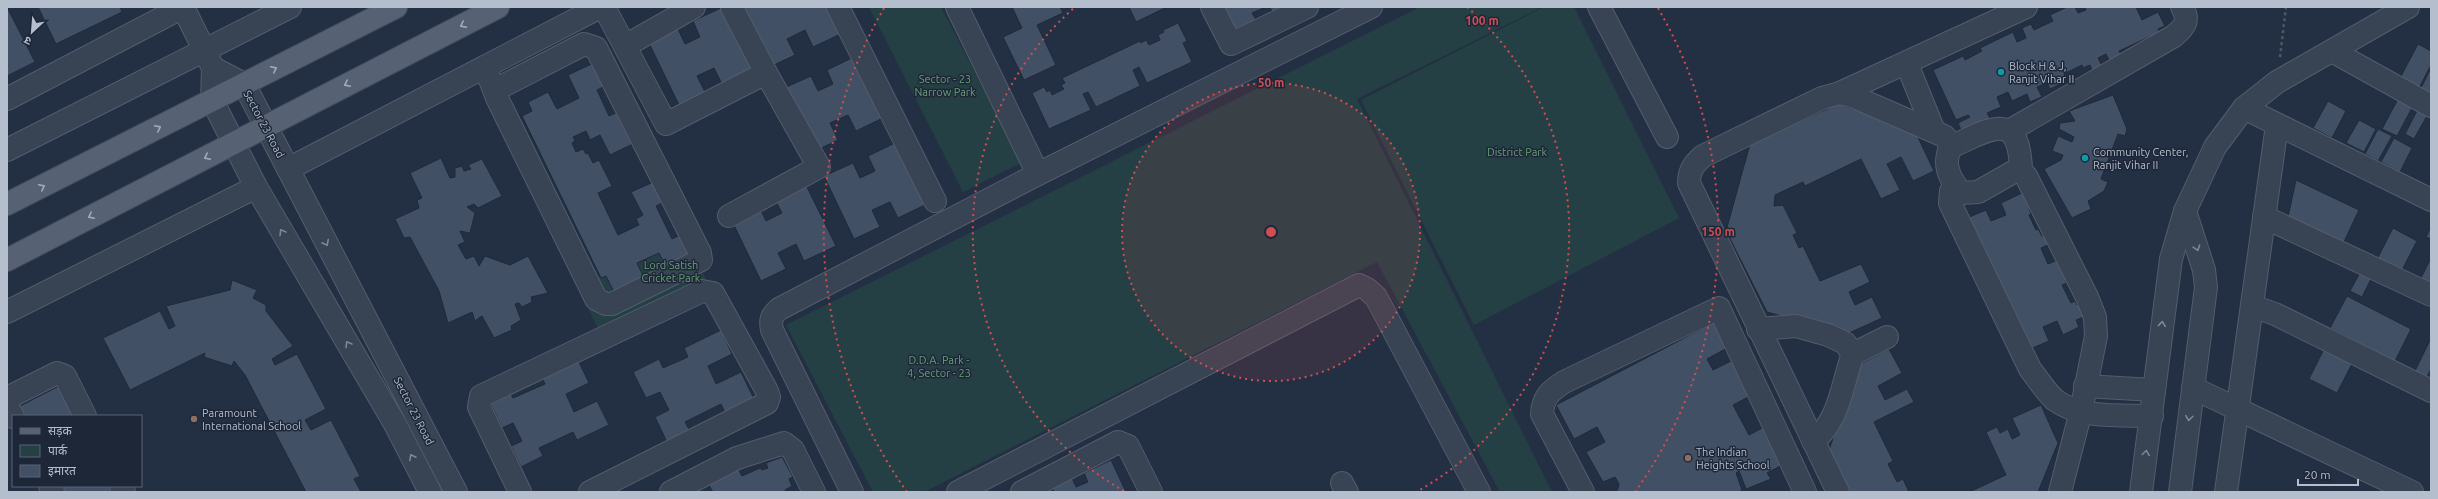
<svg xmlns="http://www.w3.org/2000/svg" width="2438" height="499" font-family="Ubuntu,'Noto Sans Devanagari',sans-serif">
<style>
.green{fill:#254045}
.building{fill:#425066;stroke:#1f293a}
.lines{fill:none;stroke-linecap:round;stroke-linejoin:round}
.minor-casing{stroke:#535d6d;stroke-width:24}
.major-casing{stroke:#424b5c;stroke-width:24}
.path{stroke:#445d61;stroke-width:2.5;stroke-dasharray:3 3;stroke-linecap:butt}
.minor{stroke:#384353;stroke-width:22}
.major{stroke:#566173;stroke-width:22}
.oneway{stroke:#a2abbb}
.oneway2{stroke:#7d8796}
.ring{fill:none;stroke:#ce4e51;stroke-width:2;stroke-dasharray:2 4}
.culture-dot{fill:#0f9aa8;stroke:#1d2738;stroke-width:1.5}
.education-dot{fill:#8d6e63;stroke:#1d2738;stroke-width:1.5}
.labels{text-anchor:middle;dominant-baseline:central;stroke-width:3;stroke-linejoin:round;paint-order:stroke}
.poi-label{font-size:11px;fill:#b5becd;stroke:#1d2738;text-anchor:start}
.park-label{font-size:11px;fill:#6aa078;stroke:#1d2738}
.street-label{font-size:11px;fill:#b5becd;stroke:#1d2738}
.centre{fill:#ce4e51;stroke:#1d2738;stroke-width:2}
.ring-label{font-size:12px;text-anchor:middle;font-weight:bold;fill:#ce4e51;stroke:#1d2738;stroke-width:3;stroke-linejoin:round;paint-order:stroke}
</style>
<rect width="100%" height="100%" fill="#233044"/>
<g class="green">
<polygon points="869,7 941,7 1021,163 963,192"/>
<polygon points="1420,7 1542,7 1357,99 1552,492 1500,492 1377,262 924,492 873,492 786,325"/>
<polygon points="1544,7 1574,7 1679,218 1474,325 1361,100"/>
<polygon points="684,234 708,284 601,334 578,288"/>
</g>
<g class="building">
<polygon points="7,7 35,62 7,76"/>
<polygon points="38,7 120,7 122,12 56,44"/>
<polygon points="723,7 754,69 722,84 714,68 697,76 705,92 679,105 649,43 678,29 685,44 700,37 693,21"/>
<polygon points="741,7 833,7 845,32 813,47 805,30 787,39 795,55 770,67"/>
<polygon points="1012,7 1060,7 1063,13 1037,25 1056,65 1024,80 1003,37 1022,28"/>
<polygon points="1129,7 1167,7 1136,22"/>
<polygon points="1219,7 1266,7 1252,13 1257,21 1232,34"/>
<polygon points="1270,7 1286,7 1273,14"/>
<polygon points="2067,7 2075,7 2078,13 2086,10 2085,7 2136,7 2142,20 2158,12 2165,26 2158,29 2162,37 2151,43 2149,37 2119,51 2122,56 2110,62 2106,54 2098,58 2102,66 2092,70 2090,65 2083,68 2082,65 2064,74 2065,77 2059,79 2061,84 2050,89 2047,83 2037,87 2042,97 2030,102 2027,94 2012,101 2008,92 1997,97 2001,107 1987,113 1991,120 1963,134 1958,123 1970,117 1968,115 1956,120 1933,70 1963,56 1965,60 1982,51 1980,48 2013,32 2017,42 2026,38 2022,28 2031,24 2034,30 2053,21 2050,15"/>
<polygon points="1178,23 1187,41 1183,43 1192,62 1147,83 1139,67 1133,70 1140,86 1096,107 1088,92 1083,94 1091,110 1049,129 1032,93 1044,87 1047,92 1050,90 1052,95 1064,89 1061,85 1065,83 1062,78 1140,41 1141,43 1146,40 1149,45 1160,40 1158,35 1164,32 1163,30"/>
<polygon points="2418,44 2431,51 2431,65 2418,90 2399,80"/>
<polygon points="858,55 887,116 856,131 848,115 830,123 838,140 813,152 782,89 811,76 818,91 833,84 827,70"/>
<polygon points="600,60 611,83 597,90 609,116 624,109 639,141 610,155 600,135 590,140 586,131 573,137 575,141 572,143 576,152 583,149 586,154 588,153 593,163 599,160 612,186 598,193 618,235 639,225 636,219 643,215 631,192 658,180 668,200 656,206 672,239 684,233 693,252 669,273 659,253 637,263 647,284 617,298 606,276 601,278 522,116 532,111 528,102 548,92 557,109 579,98 568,75"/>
<polygon points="2431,68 2431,96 2420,90"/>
<polygon points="2113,95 2127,129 2125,136 2118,134 2101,179 2108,182 2104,191 2088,201 2091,209 2072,218 2044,169 2061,160 2063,155 2052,151 2058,136 2072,142 2074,137 2059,129 2060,123 2075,121 2069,111"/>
<polygon points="2398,99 2413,106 2397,136 2382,129"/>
<polygon points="2328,101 2346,111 2332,138 2313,128"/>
<polygon points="1838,104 1914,129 1934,171 1913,181 1901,157 1887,164 1900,190 1881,199 1861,159 1805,186 1803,182 1775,195 1774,206 1783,205 1797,233 1793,235 1799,248 1803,246 1820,281 1861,264 1870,282 1849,292 1855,305 1872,297 1882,318 1847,334 1817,321 1793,315 1792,319 1767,312 1726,231 1750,144"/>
<polygon points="2419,107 2429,112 2414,139 2405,134"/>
<polygon points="2359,120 2376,129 2364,152 2346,143"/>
<polygon points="2378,129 2392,136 2378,161 2365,154"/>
<polygon points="2394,138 2412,148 2400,172 2381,162"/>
<polygon points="899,141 929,203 898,218 890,202 872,210 880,227 854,239 824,176 853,163 860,178 875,171 868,156"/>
<polygon points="441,158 450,178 455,177 455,168 462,166 464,171 471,169 468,165 482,159 502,196 478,208 474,204 467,207 475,213 470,233 460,231 465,242 458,245 466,259 474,256 479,266 485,256 510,265 528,256 548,293 531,297 532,302 522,307 519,303 515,304 521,320 511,326 512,330 494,338 482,316 475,321 472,312 448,323 439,291 410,237 404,238 395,219 419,208 417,200 422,198 410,173"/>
<polygon points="2296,180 2359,210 2343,244 2288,217"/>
<polygon points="805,183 836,246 804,261 796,244 778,253 786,269 761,281 731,219 759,206 766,221 782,213 774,198"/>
<polygon points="2028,190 2035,205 2029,208 2031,214 2029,215 2036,230 2038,229 2042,236 2048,233 2052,243 2041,248 2048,264 2060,259 2068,278 2065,280 2067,283 2062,285 2071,303 2075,301 2077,305 2080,303 2086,316 2076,320 2079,327 2063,335 2057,321 2043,327 2049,341 2028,350 1967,218 1986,210 1991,221 2006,215 2001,203"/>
<polygon points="2431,227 2431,239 2426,237"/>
<polygon points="2393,228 2417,241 2399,276 2375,263"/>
<polygon points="2431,258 2431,285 2420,280"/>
<polygon points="2363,267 2374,273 2362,297 2350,291"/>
<polygon points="232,280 257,290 253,298 266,305 266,311 293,346 272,359 275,365 297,354 326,409 305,420 311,430 331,420 360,476 354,479 361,492 306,492 245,375 234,361 232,366 204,357 205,353 130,390 103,338 160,311 169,329 175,326 166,306 230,290"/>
<polygon points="2347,296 2411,329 2395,361 2330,328"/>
<polygon points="1715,322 1729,347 1707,359 1713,370 1735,359 1754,394 1733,405 1749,435 1766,426 1786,463 1767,473 1771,479 1746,489 1739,471 1736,473 1742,490 1739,492 1617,492 1619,484 1615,477 1603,482 1586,452 1605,442 1597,427 1574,439 1556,405"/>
<polygon points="721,330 732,354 708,366 716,384 741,372 755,401 726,415 721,404 685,422 690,431 667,442 655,417 669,410 660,392 646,398 633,372 659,359 663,368 688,357 684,348"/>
<polygon points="2431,338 2431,369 2426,379 2414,373"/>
<polygon points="2326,345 2354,360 2337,393 2309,379"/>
<polygon points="1889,349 1902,373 1878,386 1885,400 1907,389 1914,402 1874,422 1893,461 1888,464 1897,482 1903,479 1909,492 1847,492 1828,453 1858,365"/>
<polygon points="576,356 589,383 566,394 574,412 597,401 609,425 577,440 573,432 539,448 543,456 521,467 511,446 522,441 513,423 502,428 488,398 508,388 513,398 545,384 540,373"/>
<polygon points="65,383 82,416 20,416 16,408"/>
<polygon points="2041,405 2058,443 2038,492 1969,492 2006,475 1986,432 1997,427 2000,433 2008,429 2012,439 2020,435 2012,418"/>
<polygon points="782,457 793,477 789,479 792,486 785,490 786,492 713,492 707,482 734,462 742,476 760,468 762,470 768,468 766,463"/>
<polygon points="1111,460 1126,492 1054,492 1052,487 1072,478 1076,487 1088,482 1084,473"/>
<polygon points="56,486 117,486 120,492 59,492"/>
</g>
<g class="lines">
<defs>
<g id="minor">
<polyline points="183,7 213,68 212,100 256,187 395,424 430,492"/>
<polyline points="604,7 666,124 766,73 819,167 729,216"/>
<polyline points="838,7 935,201"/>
<polyline points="957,7 1038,174"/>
<polyline points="1212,7 1231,44 1307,7"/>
<polyline points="1599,7 1667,137"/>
<polyline points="732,8 766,73"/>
<polyline points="625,46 694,7"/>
<polyline points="2332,51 2431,106"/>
<polyline points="1907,64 1934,131"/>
<polyline points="485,67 497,98 596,299 606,304 612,304 701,260 700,253 596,48 584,44 495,90"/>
<polyline points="213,68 244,84 456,492"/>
<polyline points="1840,93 2026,7"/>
<polyline points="7,99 183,7"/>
<polyline points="2244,108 2431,200"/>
<path d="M2009 131 2174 36C2185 27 2190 20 2182 7"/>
<path d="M1951 147C1990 129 2020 108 2021 172"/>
<polyline points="7,150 290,7"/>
<polyline points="288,169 600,7"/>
<path d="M1955 186 1951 191 1950 203 2030 369C2038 379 2045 391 2055 400 2080 419 2122 415 2152 416"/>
<polyline points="2264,217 2431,295"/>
<polyline points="2252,306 2275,314 2431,391"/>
<polyline points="7,312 256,187"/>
<polyline points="1758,329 1796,326 1828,335 1845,343 1853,354"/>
<polyline points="2085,386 2154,390"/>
<polyline points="2193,388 2412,492"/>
<polyline points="7,398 57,373 65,376 85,416"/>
<polyline points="7,406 13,417"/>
<path d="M1813 441C1840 421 1842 383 1853 354L1887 337"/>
<polyline points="1342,483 1347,492"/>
<polyline points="50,486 53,492"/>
<polyline points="121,486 124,492"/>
<polyline points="520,492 479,407 481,396 702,291 713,293 767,391 769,397 767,403 590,492"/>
<polyline points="671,492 737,458 784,443 793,450 814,492"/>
<path d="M852 492 772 330C770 320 771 316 779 309L1038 174 1371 7"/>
<polyline points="958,492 1359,285 1367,289 1376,297 1479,492"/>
<polyline points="1022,492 1118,442 1128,446 1151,492"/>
<path d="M1583 492 1542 414C1543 397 1550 391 1564 382L1719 308 1805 492"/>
<path d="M1838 492 1689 183C1689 170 1694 164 1703 156L1822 98 1840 93 1852 96 1944 136C1954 145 1947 151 1947 162 1947 173 1954 185 1962 193L1978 192 2015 171 2021 172 2026 176 2087 297 2095 317 2096 336 2081 411 2060 492"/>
<polyline points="2141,492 2171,259 2185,211 2215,147 2244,108 2277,82 2408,7"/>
<polyline points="2180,492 2206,287 2204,270 2185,211"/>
<polyline points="2226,492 2277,125"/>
</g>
<g id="major">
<polyline points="7,204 396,7"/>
<polyline points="7,260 498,7"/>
</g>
</defs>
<use href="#minor" class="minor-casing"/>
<use href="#major" class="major-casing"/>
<polyline class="path" points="2280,57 2286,7"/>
<use href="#minor" class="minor"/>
<use href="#major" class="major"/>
</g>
<defs><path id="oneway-chevron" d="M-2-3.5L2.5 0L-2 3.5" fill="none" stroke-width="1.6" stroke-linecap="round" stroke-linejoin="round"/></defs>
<g class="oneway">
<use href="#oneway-chevron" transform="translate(463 25) rotate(153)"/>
<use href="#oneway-chevron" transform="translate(274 69) rotate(-27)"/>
<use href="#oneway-chevron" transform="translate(347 84) rotate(153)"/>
<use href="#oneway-chevron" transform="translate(158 128) rotate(-27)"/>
<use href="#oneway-chevron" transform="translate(207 157) rotate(153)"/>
<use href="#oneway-chevron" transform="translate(42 187) rotate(-27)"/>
<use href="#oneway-chevron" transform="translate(91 216) rotate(153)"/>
</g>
<g class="oneway2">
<use href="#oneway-chevron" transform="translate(282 232) rotate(-121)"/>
<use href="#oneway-chevron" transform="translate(326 243) rotate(63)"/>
<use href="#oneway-chevron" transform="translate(2197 248) rotate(72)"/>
<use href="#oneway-chevron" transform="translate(2162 324) rotate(-84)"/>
<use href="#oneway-chevron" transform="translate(348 344) rotate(-121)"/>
<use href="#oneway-chevron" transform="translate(2189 418) rotate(97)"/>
<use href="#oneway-chevron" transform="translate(2146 453) rotate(-82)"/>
<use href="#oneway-chevron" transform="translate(412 457) rotate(-117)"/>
</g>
<circle cx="1271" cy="232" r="149" fill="#ce4e51" fill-opacity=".12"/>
<g class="ring">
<circle cx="1271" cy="232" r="149"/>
<path d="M1124 491A298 298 0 0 1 1075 7M1467 7A298 298 0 0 1 1418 491"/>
<path d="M907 492A447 447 0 0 1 884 8M1658 8A447 447 0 0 1 1635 492"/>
</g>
<g class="culture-dot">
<circle cx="2001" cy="72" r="4"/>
<circle cx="2085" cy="158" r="4"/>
</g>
<g class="education-dot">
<circle cx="194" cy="419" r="4"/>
<circle cx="1688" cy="458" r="4"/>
</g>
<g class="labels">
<g class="poi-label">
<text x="2009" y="66">Block H &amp; J,<tspan x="2009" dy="13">Ranjit Vihar II</tspan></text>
<text x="2093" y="152">Community Center,<tspan x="2093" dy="13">Ranjit Vihar II</tspan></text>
<text x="202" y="413">Paramount<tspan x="202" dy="13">International School</tspan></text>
<text x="1696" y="452">The Indian<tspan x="1696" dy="13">Heights School</tspan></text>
</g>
<g class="park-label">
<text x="945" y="79">Sector - 23<tspan x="945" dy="13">Narrow Park</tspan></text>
<text x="1517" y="152">District Park</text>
<text x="671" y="265">Lord Satish<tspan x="671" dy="13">Cricket Park</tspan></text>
<text x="939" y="360">D.D.A. Park -<tspan x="939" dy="13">4, Sector - 23</tspan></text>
</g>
<g class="street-label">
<text transform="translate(264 124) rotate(62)">Sector 23 Road</text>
<text transform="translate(414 411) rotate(63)">Sector 23 Road</text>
</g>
</g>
<circle cx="1271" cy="232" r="6" class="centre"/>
<g class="ring-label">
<text x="1482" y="25">100 m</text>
<text x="1271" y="87">50 m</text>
<text x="1718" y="236">150 m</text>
</g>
<rect width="2438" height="499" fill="none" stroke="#b5becd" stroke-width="16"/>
<rect x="12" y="415" width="130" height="72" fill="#1d2738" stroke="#5a6374"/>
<rect x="20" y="428" width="20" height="6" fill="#566173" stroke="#5a6374"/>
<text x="48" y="435" font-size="12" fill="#b5becd">सड़क</text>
<rect x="20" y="445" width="20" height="12" fill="#254045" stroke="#5a6374"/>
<text x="48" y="455" font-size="12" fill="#b5becd">पार्क</text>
<rect x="20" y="465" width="20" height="12" fill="#425066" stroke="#5a6374"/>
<text x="48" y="475" font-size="12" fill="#b5becd">इमारत</text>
<g transform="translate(32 32) rotate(206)" stroke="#1d2738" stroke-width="3" paint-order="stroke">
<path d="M0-3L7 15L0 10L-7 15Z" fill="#b5becd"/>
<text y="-6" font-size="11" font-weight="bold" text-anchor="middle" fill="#b5becd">उ</text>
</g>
<path d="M2298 479v6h60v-6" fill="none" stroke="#b5becd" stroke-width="2"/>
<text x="2304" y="479" font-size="12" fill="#b5becd" stroke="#1d2738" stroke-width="3" paint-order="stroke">20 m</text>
</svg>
